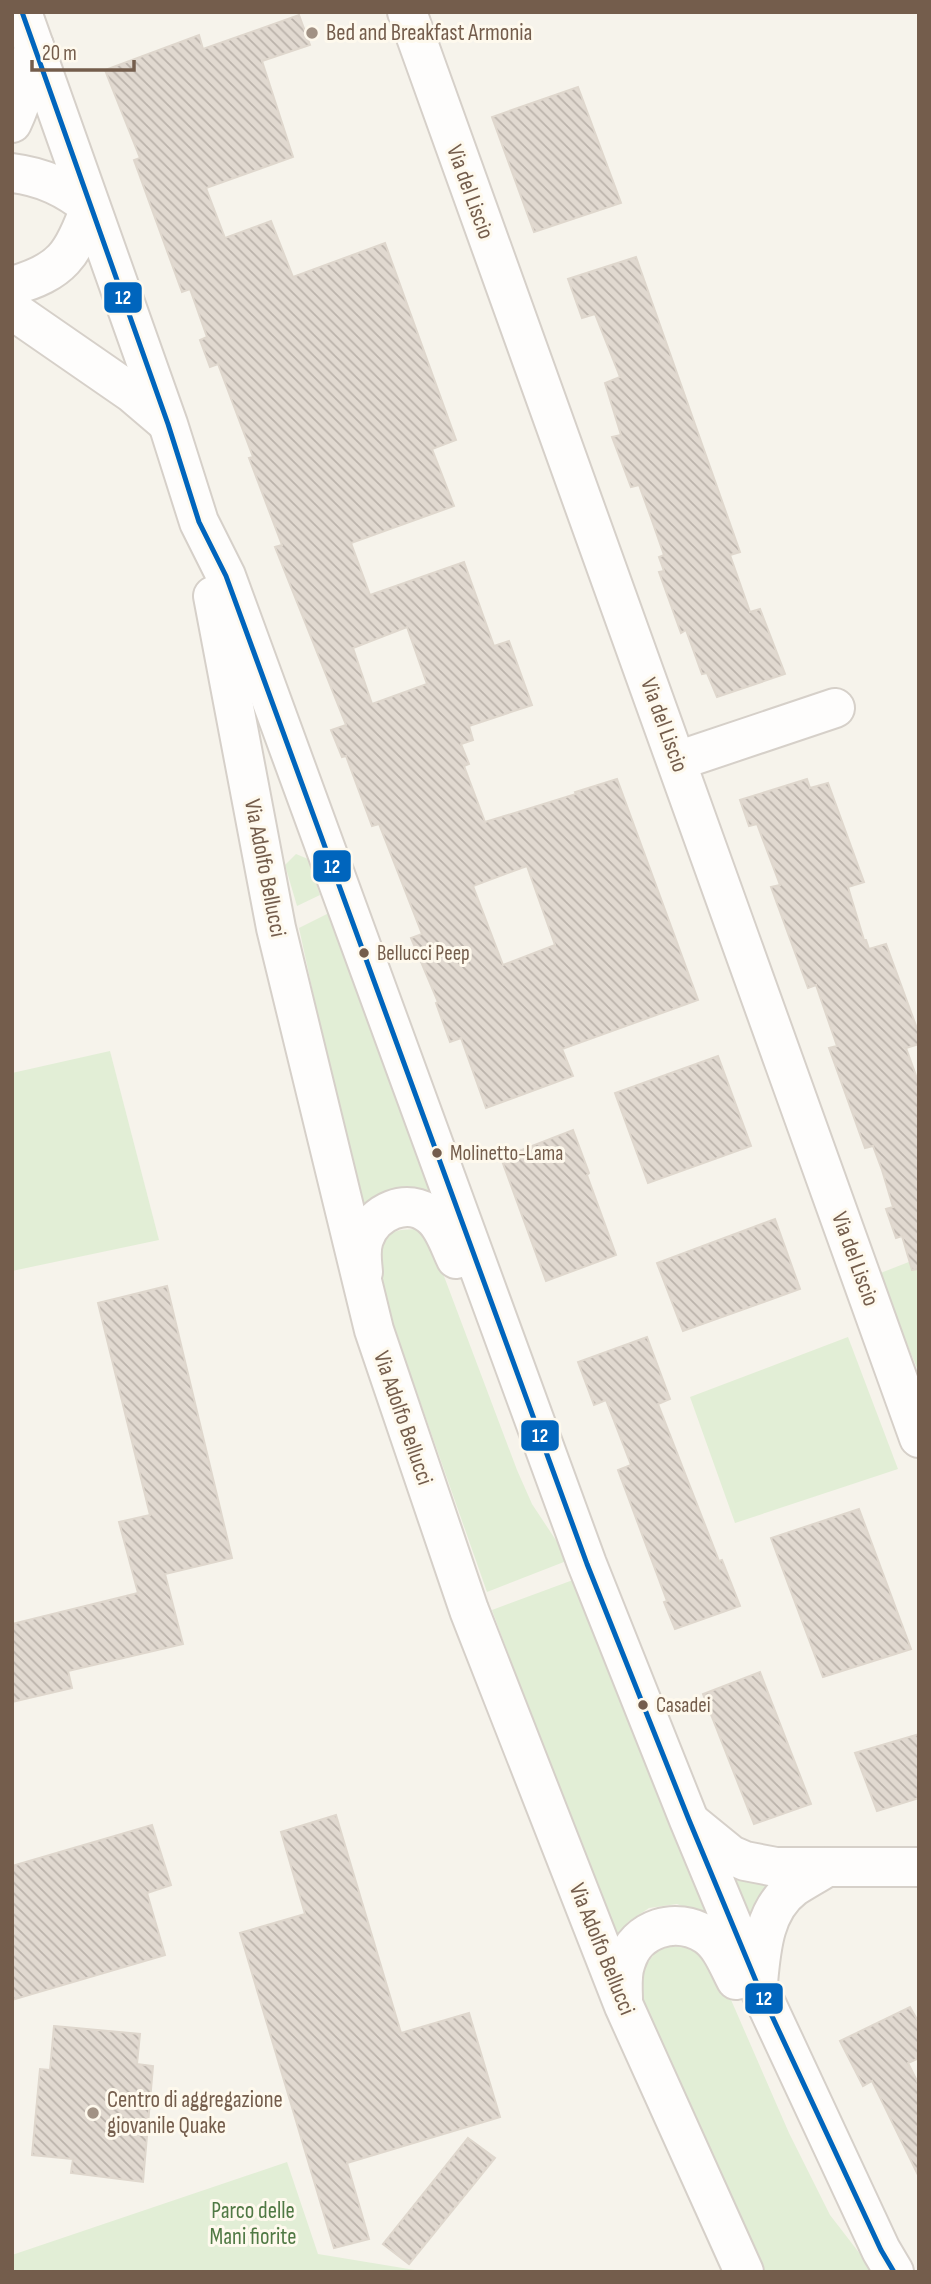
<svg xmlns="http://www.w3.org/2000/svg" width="931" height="2284" font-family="'Sofia Sans Condensed',sans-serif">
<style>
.green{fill:#e2eed6}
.building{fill:url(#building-back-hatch);stroke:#dfd7cd;stroke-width:2;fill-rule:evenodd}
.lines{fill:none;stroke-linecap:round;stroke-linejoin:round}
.minor-casing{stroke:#d6d0c9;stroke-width:42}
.minor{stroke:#fefdfc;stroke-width:38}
.bus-1-casing{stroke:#fef9ed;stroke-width:10}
.bus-1{stroke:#0065bd;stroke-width:5}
.poi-dot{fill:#a29284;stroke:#fef9ed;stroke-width:2.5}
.bus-dot{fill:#745d4c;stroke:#fef9ed;stroke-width:2.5}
.labels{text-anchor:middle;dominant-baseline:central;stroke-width:6;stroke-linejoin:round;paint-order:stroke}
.bus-label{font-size:21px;fill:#745d4c;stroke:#fef9ed;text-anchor:start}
.poi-label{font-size:23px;fill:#745d4c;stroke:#fef9ed;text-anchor:start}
.street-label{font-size:23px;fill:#745d4c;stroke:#fef9ed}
.park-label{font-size:23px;fill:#507944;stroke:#fef9ed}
.line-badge{stroke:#fef9ed;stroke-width:2.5}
.badge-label{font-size:19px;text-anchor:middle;font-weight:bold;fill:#fff}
</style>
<defs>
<pattern id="building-back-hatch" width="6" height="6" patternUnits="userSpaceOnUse" patternTransform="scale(1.75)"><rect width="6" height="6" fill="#e1d9d0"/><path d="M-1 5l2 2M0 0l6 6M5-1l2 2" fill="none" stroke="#bbb3ab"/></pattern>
</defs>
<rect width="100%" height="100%" fill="#f6f3eb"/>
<g class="green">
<polygon points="296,854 308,859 320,895 297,906 285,865"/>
<polygon points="331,912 431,1196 361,1214 299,928"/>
<polygon points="110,1051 159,1240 12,1271 12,1073"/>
<polygon points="416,1229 430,1239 517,1470 532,1504 569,1560 487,1592 371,1262 387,1234 401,1230"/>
<polygon points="919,1258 919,1373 878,1274"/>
<polygon points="848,1337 898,1469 735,1523 690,1397"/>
<polygon points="573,1580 709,1917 677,1904 649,1908 628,1922 616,1946 492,1610"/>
<polygon points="729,1871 787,1880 754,1931"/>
<path d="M663 1945 699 1949 715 1963 789 2133 830 2215 874 2272H761L641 2002C641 1973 642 1966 663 1945Z"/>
<polygon points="287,2162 318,2254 427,2272 12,2272 12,2255"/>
</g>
<g class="building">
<path d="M299 15 310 45 262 61 293 157 206 188 225 238 271 221 293 277 385 243 456 440 432 449 454 506 351 543 370 595 464 562 494 646 509 641 532 705 469 726 473 740 461 744 469 764 464 766 485 822 576 794 575 792 617 779 698 1000 562 1049 573 1076 486 1108 461 1038 450 1042 436 1003 438 1002 411 938 422 934 379 824 372 826 346 756 342 757 331 730 346 725 275 547 282 545 249 458 253 457 218 364 210 367 200 340 207 337 190 289 182 292 134 160 140 158 105 70 199 35 203 49ZM407 627 427 684 372 704 353 648ZM527 866 555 945 503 965 473 886Z"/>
<polygon points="578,87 621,203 534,232 492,117"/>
<polygon points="636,257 740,552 730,555 750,612 760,609 785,674 717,697 707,673 702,674 686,630 681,633 659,572 664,571 659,557 664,555 650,515 639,485 631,487 612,437 621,435 605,383 620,377 595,314 582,318 568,279"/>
<polygon points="807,779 810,788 828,783 864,882 848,887 864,940 866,940 869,949 886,944 919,1034 919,1044 906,1048 919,1084 919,1269 912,1270 902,1236 896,1238 886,1209 893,1207 882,1170 873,1146 865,1148 829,1048 837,1046 816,985 808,988 771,887 780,885 757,824 749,826 740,800"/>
<polygon points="718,1056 751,1146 648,1183 615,1093"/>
<polygon points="573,1130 589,1173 587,1175 616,1255 546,1281 501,1158"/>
<polygon points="775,1219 800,1289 683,1331 657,1263"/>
<polygon points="167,1286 232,1558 165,1574 183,1644 68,1671 72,1688 12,1702 12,1624 138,1593 119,1522 150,1515 98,1303"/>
<polygon points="647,1337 670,1399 658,1404 719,1561 722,1560 740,1606 675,1629 664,1602 667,1601 618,1470 631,1465 606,1400 594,1405 578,1362"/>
<polygon points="859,1509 911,1649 823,1677 771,1538"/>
<polygon points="760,1672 811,1804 754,1824 703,1694"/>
<polygon points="919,1734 919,1798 877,1811 855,1753"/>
<polygon points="336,1815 401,2033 469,2013 500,2117 347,2163 369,2239 334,2248 240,1933 305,1914 281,1832"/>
<polygon points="152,1825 171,1885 147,1893 165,1955 12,2000 12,1866"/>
<polygon points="910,2007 919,2023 919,2058 908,2063 919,2085 919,2177 872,2081 863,2086 840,2041"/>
<polygon points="54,2026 140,2034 137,2064 153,2066 143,2182 71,2173 73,2159 32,2155 40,2069 50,2070"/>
<polygon points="468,2138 495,2158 409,2264 383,2244"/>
</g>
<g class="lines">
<defs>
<g id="minor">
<polyline points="22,12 168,424 199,522 226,576 587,1564 689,1820 758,1986 881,2250 894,2272"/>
<polyline points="407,12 919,1438"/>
<path d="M12 123C24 98 29 73 34 46"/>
<path d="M12 173C44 177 66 188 90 207"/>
<path d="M12 286C62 272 73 255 90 207"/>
<polyline points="12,310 132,393 166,422"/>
<polyline points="213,596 276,928 374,1330 469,1610 624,2006 744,2272"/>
<polyline points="677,761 835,708"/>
<path d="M363 1272C362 1260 360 1250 364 1239 373 1212 408 1196 431 1216 444 1226 449 1245 456 1259"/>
<polyline points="693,1824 731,1855 745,1861 776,1867 919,1867"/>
<path d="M758 1983C761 1949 764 1909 794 1887 805 1880 816 1874 827 1867"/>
<path d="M623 2000C623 1987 621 1975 626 1962 636 1928 676 1916 706 1935 721 1945 728 1965 736 1980"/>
</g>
</defs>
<use href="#minor" class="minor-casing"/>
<use href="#minor" class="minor"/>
<defs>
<polyline id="bus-1" points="22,12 168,424 199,522 226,576 587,1564 689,1820 758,1986 881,2250 894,2272"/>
</defs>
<use href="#bus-1" class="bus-1-casing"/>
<use href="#bus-1" class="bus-1"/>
</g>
<g class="poi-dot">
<circle cx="312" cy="33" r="7"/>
<circle cx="93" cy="2113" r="7"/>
</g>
<g class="bus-dot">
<circle cx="364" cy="953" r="6"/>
<circle cx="437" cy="1153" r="6"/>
<circle cx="643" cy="1705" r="6"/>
</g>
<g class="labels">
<g class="bus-label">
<text x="377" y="953">Bellucci Peep</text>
<text x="450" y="1153">Molinetto-Lama</text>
<text x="656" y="1705">Casadei</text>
</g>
<g class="poi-label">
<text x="326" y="33">Bed and Breakfast Armonia</text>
<text x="107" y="2100">Centro di aggregazione<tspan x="107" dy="26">giovanile Quake</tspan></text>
</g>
<g class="street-label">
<text transform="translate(470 192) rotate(70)">Via del Liscio</text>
<text transform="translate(664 725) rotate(70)">Via del Liscio</text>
<text transform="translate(265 868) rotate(79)">Via Adolfo Bellucci</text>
<text transform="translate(855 1259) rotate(70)">Via del Liscio</text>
<text transform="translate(403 1418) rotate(71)">Via Adolfo Bellucci</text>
<text transform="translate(602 1949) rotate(68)">Via Adolfo Bellucci</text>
</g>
<g class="park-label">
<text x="253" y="2211">Parco delle<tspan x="253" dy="26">Mani fiorite</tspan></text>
</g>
</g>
<g class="line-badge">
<rect x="103" y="281" width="40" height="33" rx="7" fill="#0065bd"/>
<rect x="312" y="849" width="40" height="34" rx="7" fill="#0065bd"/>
<rect x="520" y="1419" width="40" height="33" rx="7" fill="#0065bd"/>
<rect x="744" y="1982" width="40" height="33" rx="7" fill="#0065bd"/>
</g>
<g class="badge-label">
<text x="123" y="304">12</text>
<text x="332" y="873">12</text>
<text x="540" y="1442">12</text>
<text x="764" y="2005">12</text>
</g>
<rect width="931" height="2284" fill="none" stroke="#745d4c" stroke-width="28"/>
<path d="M32 60v10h102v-10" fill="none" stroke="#745d4c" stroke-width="3.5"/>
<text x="42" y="60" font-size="21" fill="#745d4c" stroke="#fef9ed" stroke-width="5" paint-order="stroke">20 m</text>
</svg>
